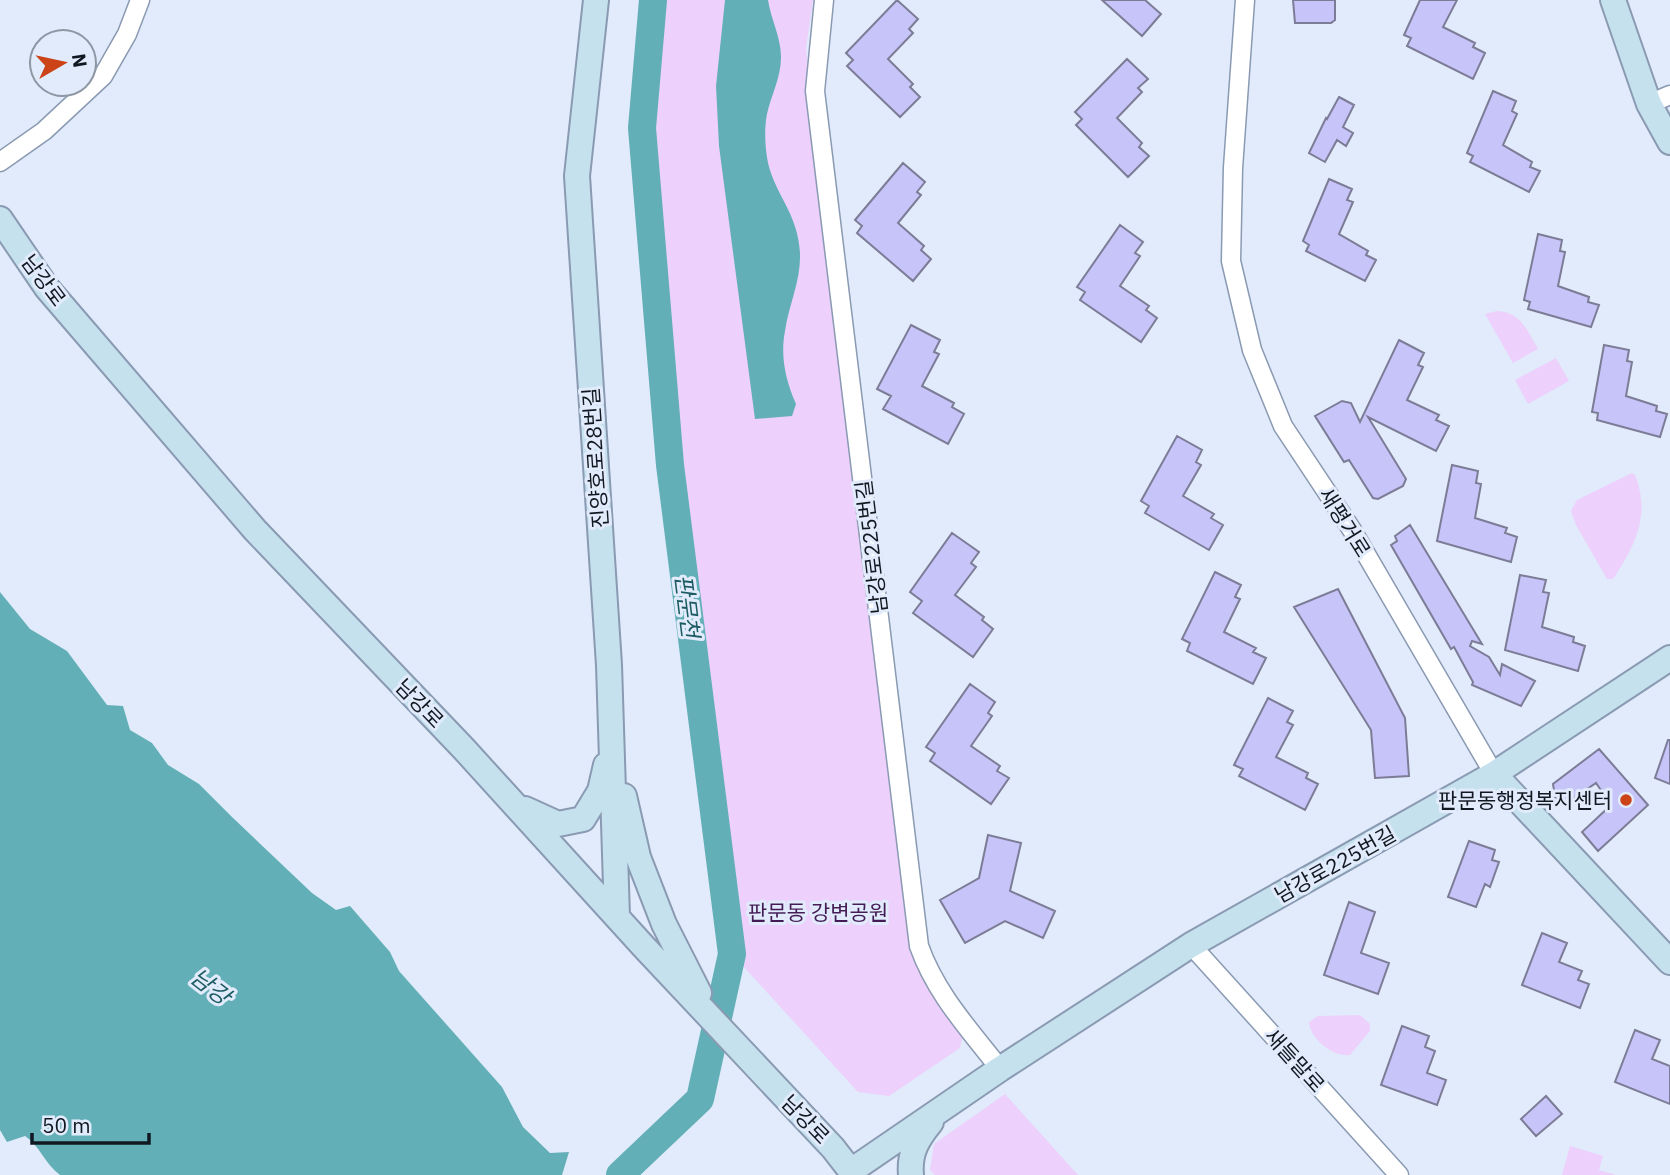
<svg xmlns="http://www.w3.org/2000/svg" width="1670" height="1175" font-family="'IBM Plex Sans','Noto Sans KR',sans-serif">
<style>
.green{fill:#edd0fb}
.water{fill:#63afb7}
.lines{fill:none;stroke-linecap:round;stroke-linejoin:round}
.river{stroke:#63afb7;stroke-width:28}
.building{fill:#c7c4fa;stroke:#7d7c96;stroke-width:2}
.street-casing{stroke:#8a9ab2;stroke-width:21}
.secondary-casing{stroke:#8a9ab2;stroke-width:28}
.street{stroke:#fff;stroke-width:18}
.secondary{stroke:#c6e1ee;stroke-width:24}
.poi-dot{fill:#cb4316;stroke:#e1ebfb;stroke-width:2.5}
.labels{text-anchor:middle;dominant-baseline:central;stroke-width:6;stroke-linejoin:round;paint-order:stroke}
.street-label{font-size:21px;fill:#121821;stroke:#e1ebfb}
.poi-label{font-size:21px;fill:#121821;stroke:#e1ebfb;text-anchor:end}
.park-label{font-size:21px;fill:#441b55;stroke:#e1ebfb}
.water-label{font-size:23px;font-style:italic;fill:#1d5c63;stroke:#e1ebfb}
</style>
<rect width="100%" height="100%" fill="#e1ebfb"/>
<path class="green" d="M667,0H813L806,48L815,149L915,953L922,976L963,1035L960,1048L889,1096L858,1092L732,954L647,184Z
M1497,311C1521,312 1527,330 1538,349L1513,363L1485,314Z
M1556,358L1569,381L1528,404L1515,380Z
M1632,473L1635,475C1651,515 1635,546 1613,579H1607L1576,525L1571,511L1577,500Z
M1360,1015L1370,1024V1031L1350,1055C1333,1057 1310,1039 1309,1022L1318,1016Z
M1005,1094L1078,1175H935L930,1170L934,1144Z
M1570,1146L1603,1156L1599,1170L1616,1175H1562Z"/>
<path class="water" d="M725,0H768C771,20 781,37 781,57C781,78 771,95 767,114C764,129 765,148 768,163C776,196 798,214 800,253C801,281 789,304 785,331C780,357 786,381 796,404L792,416L755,419L719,146L716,86Z
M0,592L30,629L67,651L107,705L123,706L130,730L152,743L168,765L199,784L232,817L312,893L336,910L350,906L390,952L399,971L502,1087L523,1127L550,1153L569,1152L562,1175H60C45,1164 40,1146 25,1136L7,1142L0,1130Z"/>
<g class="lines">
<path class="river" d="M620,1175L700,1099L732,954L670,465L642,128L653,0"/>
</g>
<path class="building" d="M897,0L918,19L909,29L913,33L888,59L913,84L910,87L920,97L900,117L847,66L853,60L846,53Z
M1102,0H1145L1161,14L1142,36Z
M1293,0H1335V20L1331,23H1295Z
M1420,0H1457L1443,27L1475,43L1473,47L1485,53L1473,79L1407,46L1411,38L1404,35Z
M1127,59L1148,79L1138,88L1142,92L1117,118L1142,143L1139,147L1149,156L1128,177L1076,125L1082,119L1075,112Z
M1493,91L1516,101L1512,111L1517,114L1503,145L1532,162L1530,167L1540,171L1529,192L1470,162L1473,156L1467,153Z
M1339,97L1354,105L1343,127L1353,133L1346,146L1337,140L1325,162L1309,153L1326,118L1327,119Z
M903,163L925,182L917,192L921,195L898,223L924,246L921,250L931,259L913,281L857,233L862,226L855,220Z
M1329,179L1352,189L1347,200L1353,202L1339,234L1368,251L1366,255L1376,260L1365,281L1306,251L1309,245L1303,241Z
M1120,225L1143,242L1135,253L1140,256L1120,286L1149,306L1146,310L1157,318L1141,342L1080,300L1085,292L1077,287Z
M1538,234L1562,240L1560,251L1565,252L1558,286L1589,297L1588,302L1599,305L1591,327L1528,309L1530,302L1524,300Z
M911,325L940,340L934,352L939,354L922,386L954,403L952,407L964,414L948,444L883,409L891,396L877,389Z
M1399,340L1424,353L1418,365L1423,367L1407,400L1439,415L1436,420L1449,426L1436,451L1368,417L1406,479L1403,486L1378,499L1373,498L1349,460L1344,462L1315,416L1342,401L1351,403L1360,422Z
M1604,345L1629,350L1627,361L1632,362L1626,396L1657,406L1656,411L1667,414L1660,437L1597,420L1598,413L1592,412Z
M1177,436L1202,450L1196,462L1201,465L1183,496L1214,514L1211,518L1223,525L1209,550L1145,513L1149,506L1141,501Z
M1452,465L1478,471L1476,483L1481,484L1475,518L1507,528L1505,533L1517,537L1511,562L1437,541Z
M1410,525L1482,644L1472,641L1470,646L1489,657L1500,675L1502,664L1535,681L1521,706L1472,685L1473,682L1454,647L1451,649L1391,545L1397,541L1395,536Z
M952,533L979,552L971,563L976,567L955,595L984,617L982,620L993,629L973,657L913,613L922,601L910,592Z
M1215,572L1241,585L1235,597L1240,599L1224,632L1256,648L1253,652L1266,658L1253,684L1187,651L1190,643L1182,639Z
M1520,575L1546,580L1543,592L1549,593L1542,627L1574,637L1573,642L1585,646L1578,671L1505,650Z
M1338,589L1405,718L1409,776L1375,778L1371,730L1294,607Z
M970,684L995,702L988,713L992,716L971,746L1000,766L997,771L1009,778L991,804L930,761L935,753L926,747Z
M1268,698L1293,711L1287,722L1293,725L1276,757L1308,773L1306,778L1318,784L1305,810L1239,776L1243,769L1234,765Z
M1668,740H1670V784L1655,778Z
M1599,749L1648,805L1598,851L1582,832L1611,805L1596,783L1567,803L1555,798L1553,784Z
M988,835L1021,843L1010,891L1055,911L1043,938L1005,921L965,943L940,900L979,878Z
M1469,841L1495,850L1492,860L1499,862L1490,887L1485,884L1476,907L1448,897Z
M1349,902L1375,912L1361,953L1389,963L1378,994L1324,975Z
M1542,933L1567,943L1559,962L1582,971L1578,980L1589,984L1580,1008L1522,985Z
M1402,1026L1429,1036L1425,1047L1435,1051L1427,1073L1446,1080L1437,1105L1381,1085Z
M1635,1030L1660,1040L1652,1059L1670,1066V1104L1615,1082Z
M1546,1096L1562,1114L1536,1136L1521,1119Z"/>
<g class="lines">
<g class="street-casing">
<path id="street" d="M824,0L815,91L919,946C936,994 969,1029 1000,1069
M1245,0L1233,168L1231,261L1252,350L1283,426L1352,530L1494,774
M1649,104L1670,95
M0,162L44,131L103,76L127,34L140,0
M1191,945L1399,1175"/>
</g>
<g class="secondary-casing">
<path id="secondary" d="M596,0L577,176L609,665L617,917
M1613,0L1649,104L1670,142
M0,219L47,288L255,530L464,749L644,947L833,1148L854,1175
M1494,774L1670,962
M624,796L638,857L664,924L699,993
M525,809L558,824L583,819L600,791L606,765
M851,1171L1000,1069L1191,945L1494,774L1670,658
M911,1175C909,1153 917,1139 931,1122"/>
</g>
<use href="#street" class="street"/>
<use href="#secondary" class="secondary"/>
</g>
<circle class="poi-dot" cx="1626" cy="800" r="7"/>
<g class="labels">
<g class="street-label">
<text transform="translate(44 280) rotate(53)">남강로</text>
<text transform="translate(595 458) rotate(-94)">진양호로28번길</text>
<text transform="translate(1345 522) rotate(58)">새평거로</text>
<text transform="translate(871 547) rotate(-97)">남강로225번길</text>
<text transform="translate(420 703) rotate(46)">남강로</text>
<text transform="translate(1335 864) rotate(-29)">남강로225번길</text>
<text transform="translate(1295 1060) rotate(48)">새들말로</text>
<text transform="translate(806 1119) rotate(46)">남강로</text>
</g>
<g class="poi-label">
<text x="1612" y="800">판문동행정복지센터</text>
</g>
<g class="park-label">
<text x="818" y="912">판문동 강변공원</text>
</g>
<g class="water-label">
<text transform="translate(688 606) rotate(83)">판문천</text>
<text transform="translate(211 986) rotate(38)">남강</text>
</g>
</g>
<g transform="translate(63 63) rotate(81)"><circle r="33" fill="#e1ebfb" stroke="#8e97a4" stroke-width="2"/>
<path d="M0-5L12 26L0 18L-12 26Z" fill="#cb4316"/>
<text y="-10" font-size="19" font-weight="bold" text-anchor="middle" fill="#121821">N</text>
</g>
<path d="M32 1133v10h117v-10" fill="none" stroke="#121821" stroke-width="3.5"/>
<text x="42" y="1133" font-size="21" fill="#121821" stroke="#e1ebfb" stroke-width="5" paint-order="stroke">50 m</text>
</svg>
